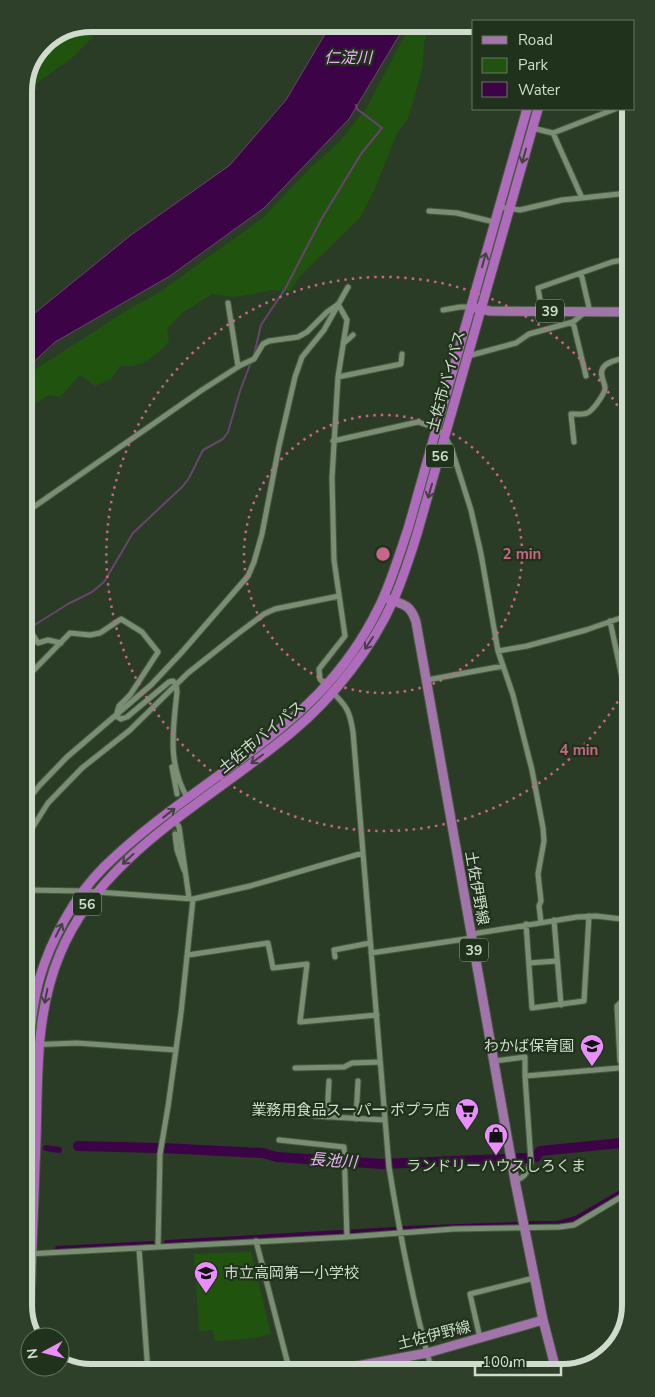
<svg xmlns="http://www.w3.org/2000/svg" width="655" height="1397" font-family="'Nunito Sans','Noto Sans JP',sans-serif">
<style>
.green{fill:#20540e}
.water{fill:#3d0347;stroke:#69446f}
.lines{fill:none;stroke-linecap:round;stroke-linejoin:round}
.stream{stroke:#69446f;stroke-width:2}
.canal{stroke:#3d0347;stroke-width:6}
.river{stroke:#3d0347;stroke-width:10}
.minor-tunnel{stroke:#43543e;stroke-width:5;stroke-dasharray:5 2.5;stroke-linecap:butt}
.minor-casing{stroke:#475742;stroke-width:7}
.primary-casing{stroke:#475742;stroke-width:11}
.trunk-casing{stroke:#475742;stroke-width:11}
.minor{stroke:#798e73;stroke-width:5}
.primary{stroke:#a275aa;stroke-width:9}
.trunk{stroke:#b06cbc;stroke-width:9}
.oneway{stroke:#444043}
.ring{fill:none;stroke:#c76688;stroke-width:2.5;stroke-dasharray:2.5 5}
.labels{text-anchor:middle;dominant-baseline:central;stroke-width:4.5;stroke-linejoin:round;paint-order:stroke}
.shield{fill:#20321b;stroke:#9aa897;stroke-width:1}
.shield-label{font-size:14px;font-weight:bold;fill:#cfdbcc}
.street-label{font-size:15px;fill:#cfdbcc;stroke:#20321b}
.poi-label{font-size:15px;fill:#cfdbcc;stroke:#20321b;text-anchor:end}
.water-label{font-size:16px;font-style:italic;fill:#edaff9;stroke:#20321b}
.rim{fill:none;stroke:#cfdbcc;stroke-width:6}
.centre{fill:#c76688;stroke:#20321b;stroke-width:2.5}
.ring-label{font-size:15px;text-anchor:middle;font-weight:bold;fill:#c76688;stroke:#20321b;stroke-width:4.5;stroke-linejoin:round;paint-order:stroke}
</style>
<rect width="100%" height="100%" fill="#2a3c25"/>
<path class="green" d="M92,24H106L72,58L24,92V87L44,43Z
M411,24H430L424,43L423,66L413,103L407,120L397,134L372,195L360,218L300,276L290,291L271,290L254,294L233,297L212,294L182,313L167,329L169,341C161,351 148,362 136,365C131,367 125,366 120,366L111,379L95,386L80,375L60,397L49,395L25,409V376L129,309L160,292L263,218L312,166L338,144L367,107Z
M251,1252L271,1334L253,1338L215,1341L213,1330L199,1331L194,1254Z"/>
<path class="water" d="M331,24H406L349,119L264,208L170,276L55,342L25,370V321L131,235L230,165L286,100Z"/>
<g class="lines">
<path class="stream" d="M254,355L261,325L285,289L322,218L361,154L382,128L357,109L356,105
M25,631L68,604L92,592L104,582L133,533L183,486L189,478L203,450L223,439L228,432L240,391L251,362"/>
<path class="canal" d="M46,1148L59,1150
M530,1224H558L576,1219L631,1187
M404,1229L516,1225
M167,1243L394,1230
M58,1249L152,1244"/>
<path class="river" d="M78,1146L157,1148
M163,1148L263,1153L277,1157L382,1164L504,1159
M536,1157L540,1151L631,1142
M519,1158H526"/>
<path class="minor-tunnel" d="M175,834L176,819"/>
<g class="minor-casing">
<path id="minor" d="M532,128L553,133L615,109
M582,198L628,193
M499,207L520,210L562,200L582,198L553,133
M429,211L457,213L494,222
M581,273L590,312
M228,303L238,366
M443,310L460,307H471
M542,311L538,288L612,262L628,259
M573,322L586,376
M344,343L353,335
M468,356L516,343L529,334L573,322L585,312
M338,377L401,364L402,354
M333,441L418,422L436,428L445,436L452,450L471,510L481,554L498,651L513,695L532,770L543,828L544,841L538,874L541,901L539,906L541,922
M574,442L571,414C576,414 583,415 587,413C593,411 606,392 605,387C604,381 599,374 603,368C607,361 621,359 628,357
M25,513L202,390L241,365L254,359L263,344L269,341L298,337L307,332L327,312L337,305
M610,621L626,696L629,702
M25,622L38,643L48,640L61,643
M498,651L527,646L586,630L629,615
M26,678L70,633L90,635L100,633L121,619L142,632L158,652L130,695L119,706L116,716L121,719L127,717L169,682L173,681L176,684L177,692C173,730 167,764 188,799
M427,680L503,666
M326,686L320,679L319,669L345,636L334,560L332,478L338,377L347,320L338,304
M332,692C347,706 350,712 353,732L389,1167C400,1235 413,1304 432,1371
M172,767L177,794
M26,802L40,785L67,757L151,685L182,652L248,576L254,562L262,534L279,446L295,377L302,357L324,330L348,287
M175,821L179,827L189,898
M175,834L177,850L184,870
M26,838L48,803L82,768L130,730L188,673L236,635L264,614L275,609L339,596
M26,890L84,891L193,899L250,886L363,853
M554,920L561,1005
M526,924L532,1008L584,1001L589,916
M472,934L577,917L596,916L630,920
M371,953L472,938
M188,955L268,943L273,968L307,964L300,1022L377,1015
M335,957L334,950L370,943
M529,963L557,961
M630,1002L620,1003L617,1006L620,1061L625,1069L629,1128H631
M27,1045L77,1043L176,1050
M494,1061L525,1057V1076
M295,1068L344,1067L352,1063L380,1062
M314,1116L385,1120
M327,1117L329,1081
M356,1119L358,1081
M279,1140L344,1147L347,1237
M515,1181C526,1177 527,1172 531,1162L525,1076L619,1068L622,1065
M256,1241L290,1372
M158,1247L160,1154L168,1107L181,1013L193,899
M139,1248L148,1373
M27,1254L347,1237L454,1229L560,1227L574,1225L631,1191
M480,1338L470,1294L534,1278"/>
</g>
<g class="primary-casing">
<path id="primary" d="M471,307L490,311L628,312
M384,597C401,605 410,602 416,622L515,1181L543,1320L556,1370
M330,1371L427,1353L543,1320"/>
</g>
<g class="trunk-casing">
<path id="trunk" d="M27,1096C28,1058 29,1018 39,980C51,939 74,897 104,867C170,802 254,759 318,694C342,669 364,638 379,607C391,583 399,555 408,529L527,109
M29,1330C31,1267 34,1203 36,1140C38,1077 35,1013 60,954C101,853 213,799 293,731C333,698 372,648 393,601C403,579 410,556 417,534L538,109"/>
</g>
<use href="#minor" class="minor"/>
<use href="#primary" class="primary"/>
<use href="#trunk" class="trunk"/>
</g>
<defs><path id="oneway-shaft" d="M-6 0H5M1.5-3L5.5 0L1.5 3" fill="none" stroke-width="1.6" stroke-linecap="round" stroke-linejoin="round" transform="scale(1.25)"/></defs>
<g class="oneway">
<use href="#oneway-shaft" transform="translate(524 156) rotate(106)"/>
<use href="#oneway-shaft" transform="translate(484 260) rotate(-74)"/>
<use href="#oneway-shaft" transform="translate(430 491) rotate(106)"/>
<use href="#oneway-shaft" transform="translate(369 643) rotate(124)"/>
<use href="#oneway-shaft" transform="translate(257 759) rotate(143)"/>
<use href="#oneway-shaft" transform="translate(169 813) rotate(-38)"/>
<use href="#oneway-shaft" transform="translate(128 859) rotate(137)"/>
<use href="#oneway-shaft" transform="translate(59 930) rotate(-63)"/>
<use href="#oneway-shaft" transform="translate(46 996) rotate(101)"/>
</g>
<g class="ring">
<circle cx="383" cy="554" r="139"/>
<path d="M629 682A277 277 0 1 1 628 424"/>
</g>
<defs>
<g id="school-pin" transform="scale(1.25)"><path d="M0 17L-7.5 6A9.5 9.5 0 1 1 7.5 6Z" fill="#ea8dfd" stroke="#20321b"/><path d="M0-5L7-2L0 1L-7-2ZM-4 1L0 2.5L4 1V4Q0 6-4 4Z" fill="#111"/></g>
<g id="supermarket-pin" transform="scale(1.25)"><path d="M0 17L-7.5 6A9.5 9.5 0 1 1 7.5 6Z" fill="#ea8dfd" stroke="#20321b"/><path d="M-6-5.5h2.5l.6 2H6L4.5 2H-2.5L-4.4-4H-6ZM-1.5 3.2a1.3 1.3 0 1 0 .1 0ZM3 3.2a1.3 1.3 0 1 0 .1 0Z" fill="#111"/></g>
<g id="shop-pin" transform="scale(1.25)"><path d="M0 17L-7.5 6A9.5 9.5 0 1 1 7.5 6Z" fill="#ea8dfd" stroke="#20321b"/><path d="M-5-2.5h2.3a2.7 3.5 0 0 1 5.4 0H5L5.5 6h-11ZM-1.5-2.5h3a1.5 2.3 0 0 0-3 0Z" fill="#111"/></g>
</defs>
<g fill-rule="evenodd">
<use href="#school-pin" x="592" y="1046"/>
<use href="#supermarket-pin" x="467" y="1110"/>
<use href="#shop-pin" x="496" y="1135"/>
<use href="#school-pin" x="206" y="1273"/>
</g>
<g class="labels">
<g class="shield">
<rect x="536" y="299.5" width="28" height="23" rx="4"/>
<rect x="426" y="444.5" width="28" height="23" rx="4"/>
<rect x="73" y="892.5" width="28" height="23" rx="4"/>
<rect x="460" y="938.5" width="28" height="23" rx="4"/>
</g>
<g class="shield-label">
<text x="550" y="311">39</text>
<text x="440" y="456">56</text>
<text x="87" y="904">56</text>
<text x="474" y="950">39</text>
</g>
<g class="street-label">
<text transform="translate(446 381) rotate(-74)">土佐市バイパス</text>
<text transform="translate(261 737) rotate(-39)">土佐市バイパス</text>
<text transform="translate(477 888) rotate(80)">土佐伊野線</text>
<text transform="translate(434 1335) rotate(-14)">土佐伊野線</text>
</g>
<g class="poi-label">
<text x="574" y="1046">わかば保育園</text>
<text x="450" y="1110">業務用食品スーパー ポプラ店</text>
<text x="496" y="1166" text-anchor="middle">ランドリーハウスしろくま</text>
<text x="224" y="1273" text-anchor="start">市立高岡第一小学校</text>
</g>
<g class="water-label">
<text x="348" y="58">仁淀川</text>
<text transform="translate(333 1161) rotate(4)">長池川</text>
</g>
</g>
<path d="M0 0H655V1397H0ZM91 32H563A59 59 0 0 1 622 91V1305A59 59 0 0 1 563 1364H91A59 59 0 0 1 32 1305V91A59 59 0 0 1 91 32Z" fill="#2e4029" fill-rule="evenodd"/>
<path class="rim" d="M91 32H563A59 59 0 0 1 622 91V1305A59 59 0 0 1 563 1364H91A59 59 0 0 1 32 1305V91A59 59 0 0 1 91 32Z"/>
<circle cx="383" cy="554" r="8" class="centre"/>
<g class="ring-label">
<text x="522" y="559">2 min</text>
<text x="579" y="755">4 min</text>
</g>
<rect x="472" y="20" width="162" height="90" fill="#20321b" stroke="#667662"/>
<rect x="482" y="36" width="25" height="8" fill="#a275aa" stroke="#667662"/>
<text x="518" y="45" font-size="15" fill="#cfdbcc">Road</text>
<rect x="482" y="58" width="25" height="15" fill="#20540e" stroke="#667662"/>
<text x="518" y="70" font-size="15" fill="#cfdbcc">Park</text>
<rect x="482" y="82" width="25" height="15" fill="#3d0347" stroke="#667662"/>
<text x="518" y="95" font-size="15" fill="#cfdbcc">Water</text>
<g transform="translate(45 1352) rotate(263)"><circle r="24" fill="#20321b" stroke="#667662"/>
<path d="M0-4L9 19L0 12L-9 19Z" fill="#ea8dfd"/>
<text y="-8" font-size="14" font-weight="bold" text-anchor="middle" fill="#cfdbcc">N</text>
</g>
<path d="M475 1367v8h86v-8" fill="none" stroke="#cfdbcc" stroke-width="2.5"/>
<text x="482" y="1367" font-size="15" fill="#cfdbcc" stroke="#20321b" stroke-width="4" paint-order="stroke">100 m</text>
</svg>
